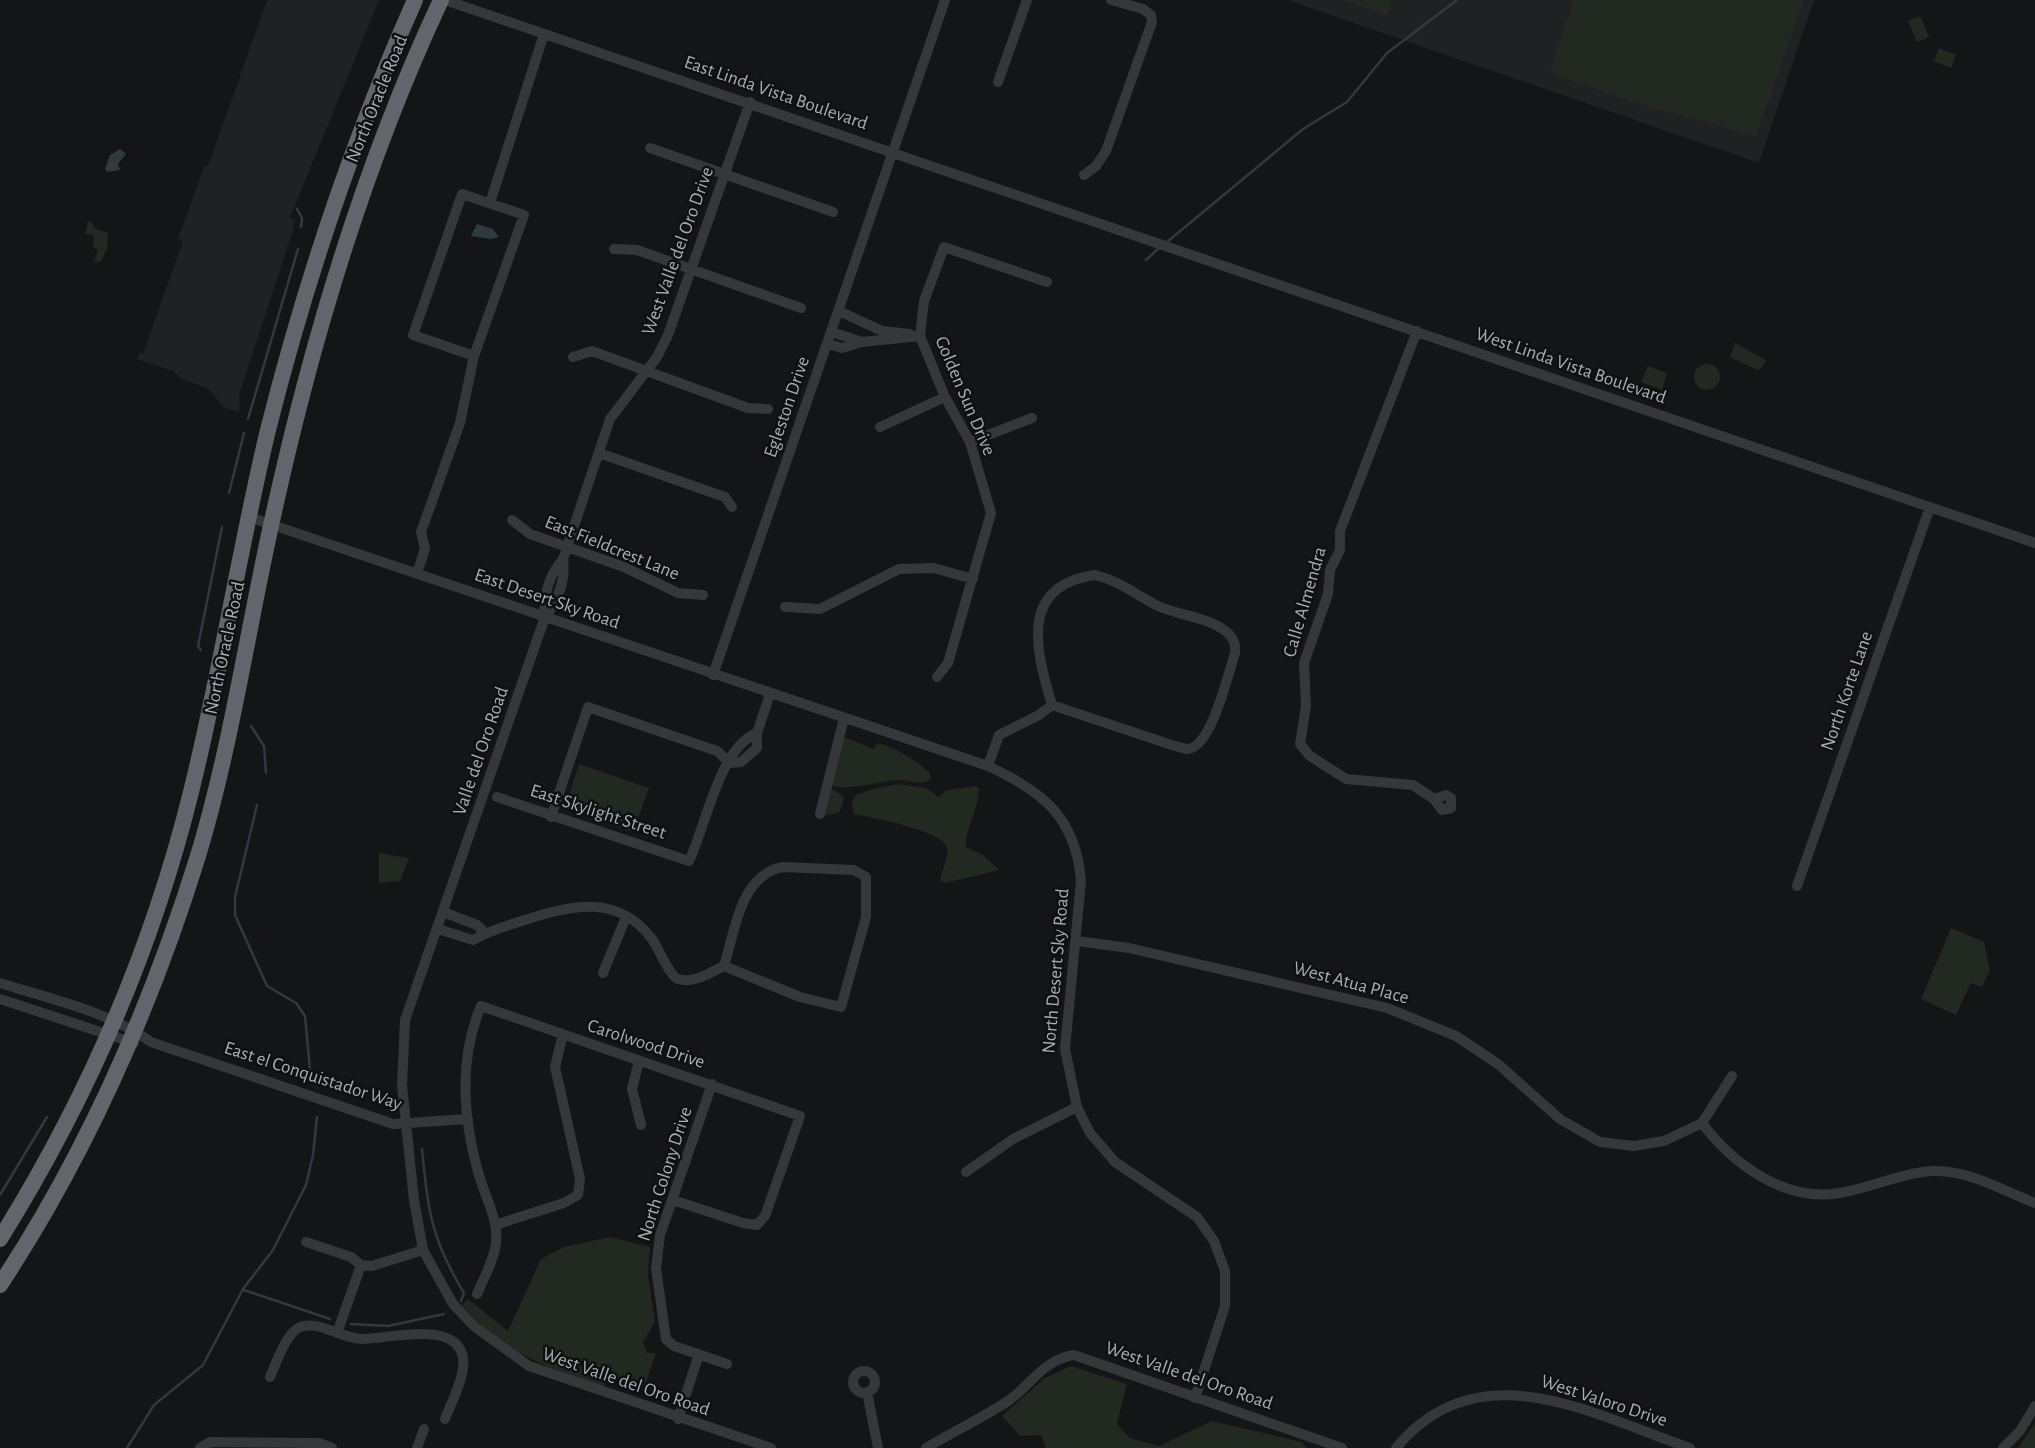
<svg xmlns="http://www.w3.org/2000/svg" width="2035" height="1448" font-family="'Alegreya Sans',sans-serif">
<style>
.built{fill:#202123}
.green{fill:#212921}
.water{fill:#2e3a3f}
.lines{fill:none;stroke-linecap:round;stroke-linejoin:round}
.stream{stroke:#2e3a3f;stroke-width:2.5}
.minor{stroke:#36373b;stroke-width:10}
.highway{stroke:#62666c;stroke-width:16}
.labels{text-anchor:middle;dominant-baseline:central;stroke-width:5;stroke-linejoin:round;paint-order:stroke}
.street-label{font-size:19px;fill:#a6aeb6;stroke:#0f1011}
</style>
<rect width="100%" height="100%" fill="#141516"/>
<path class="built" d="M267,0H379L290,218L295,220L294,227L240,392L239,412L223,407L209,389L182,379L173,371L137,359L139,353L143,354L183,241L178,239L204,167L208,166Z
M1287,0H1814L1759,163Z"/>
<path class="green" d="M1343,0H1392L1387,15Z
M1574,0H1804L1756,136L1636,103L1555,75L1551,67Z
M1920,16L1929,37L1917,42L1908,21Z
M1939,48L1956,55L1951,68L1934,61Z
M88,221L92,222L94,228L108,233L107,249L101,262L94,261L98,250L93,248L94,235L85,234Z
M1735,343L1766,360L1762,368L1757,370L1730,357Z
M1694 377a13 13 0 1 1 26 0a13 13 0 1 1-26 0Z
M1648,366L1667,373L1662,390L1641,382Z
M844,737L874,749L877,743C895,746 916,761 930,773L931,778C922,788 911,779 899,780C877,781 854,791 832,786Z
M579,764L649,788L633,832L570,810L566,805Z
M898,784L926,788L939,797L947,790L976,786L979,789C979,808 964,832 966,847L983,855L999,870L945,883L940,880C942,872 949,855 947,847C942,831 871,817 854,814L852,801L856,795L869,790Z
M831,788L844,797L840,812L825,816Z
M379,853L409,858L400,881L379,883Z
M1951,928L1984,942L1990,970L1982,987L1971,983L1956,1015L1921,999Z
M610,1237L650,1247L648,1275L655,1322L643,1342L647,1353H656L645,1385L611,1380L608,1376L604,1387C546,1367 503,1353 462,1305L468,1299L508,1331L541,1259L564,1247Z
M1071,1366L1127,1384L1117,1424L1130,1438L1159,1446L1212,1421L1302,1442L1306,1448H1046L1041,1435L1020,1436L1002,1416L1045,1378Z
M2035,1422V1448H2018Z"/>
<path class="water" d="M120,149L126,154L118,164L120,170L107,172L105,169L110,155Z
M477,224L493,229L499,237L491,239L471,236Z"/>
<g class="lines">
<path class="stream" d="M297,209L302,218L301,227
M1167,242L1303,129L1347,102L1387,53L1457,0
M1146,260L1159,248
M248,419L298,249
M229,493L244,433
M201,650L198,646L222,527
M251,726L264,746L266,773
M257,805L235,897V915L267,986L296,1003L305,1016L311,1081
M422,1149C428,1210 431,1239 464,1293L461,1301
M0,1195L47,1117
M244,1290L330,1319
M351,1324L388,1326L444,1314
M127,1448L154,1405L203,1365L243,1289L273,1250L306,1185L313,1155L317,1117"/>
<path class="minor" d="M445,0L2035,543
M998,82L1027,0
M650,148L833,212
M1084,175L1096,166L1106,151L1152,22L1151,15L1143,9L1111,0
M490,203L544,34
M614,249L637,250L801,308
M839,311L882,331L910,334
M1417,331L1340,531V550L1330,570L1328,594L1304,663L1306,706L1300,744L1310,756L1346,779L1413,785L1434,799L1442,810L1451,808V798L1446,795L1434,799
M832,332L862,342L920,336
M828,344L842,348L862,342
M573,357L592,351L748,408L768,409
M880,427L945,397
M970,442L1032,418
M599,453L725,497L732,507
M249,517L988,766C1042,791 1076,817 1081,881L1065,1049L1077,1107L1090,1133L1115,1162L1197,1217L1214,1241L1225,1271V1306L1195,1398
M512,520L530,534L624,567L678,593L703,595
M563,559C566,580 558,601 545,617L405,1020L402,1085L414,1200L423,1250L453,1304L475,1327L529,1366L771,1448
M417,573L425,549L421,532L460,423L474,356L524,215L462,194L413,335L474,356
M1095,575C1120,581 1136,595 1158,606C1178,615 1206,617 1224,630C1233,637 1236,642 1235,653C1228,674 1212,746 1188,749C1184,749 1176,746 1172,745L1052,705C1036,651 1018,586 1095,575Z
M785,607L820,609L899,569L934,568L973,579
M545,617C543,596 549,575 563,559L610,419L657,357L668,335L750,102
M713,675L945,0
M937,677L948,663L991,513L970,442L945,397L920,336L924,301L944,247L1047,282
M730,763L741,762L757,748V733L770,694
M988,766L999,735L1039,715L1052,705
M497,797L689,861C706,826 719,748 757,733
M820,814L844,718
M551,817L588,707L717,751L730,763
M783,867L854,870L866,877V917L841,1007L800,997L724,966C735,931 740,875 783,867Z
M1797,886L1930,507
M443,912L477,925L485,933
M438,929L473,940C490,930 509,925 528,919C573,904 619,895 652,939C658,947 670,977 678,979C693,984 711,972 724,966
M1077,941L1129,948L1387,1008L1456,1036L1498,1064L1560,1119L1600,1142L1634,1146L1664,1141L1702,1123L1732,1076
M603,973L626,917
M0,983C50,999 108,1011 151,1042L393,1124L468,1119
M0,999L134,1043
M563,1034L555,1067L580,1179L578,1195
M639,1061L632,1089L641,1125
M712,1084L660,1235L656,1268L666,1339L674,1346L727,1364
M1702,1123C1732,1163 1785,1203 1839,1193C1871,1188 1900,1173 1933,1171C1967,1169 2004,1191 2035,1203
M966,1172L1013,1139L1077,1107
M673,1200L743,1223L757,1225
M495,1225L564,1203L578,1195
M306,1242L351,1257L361,1265L372,1266L423,1250
M477,1294C484,1278 494,1260 496,1243C499,1221 485,1197 479,1175C463,1119 458,1060 481,1006L800,1116L765,1216L757,1225
M337,1333L361,1265
M853 1382a11 11 0 1 1 22 0a11 11 0 1 1-22 0Z
M270,1377C276,1364 286,1333 300,1327C320,1320 342,1339 362,1339C388,1339 457,1319 463,1358C466,1375 451,1403 445,1419
M867,1392L878,1448
M678,1419L699,1354
M200,1448L210,1442L319,1443L332,1448
M417,1448L424,1429
M926,1448C953,1432 982,1418 1008,1401C1032,1384 1043,1360 1074,1355L1342,1448
M1396,1448C1479,1348 1593,1415 1690,1448
M2003,1448L2020,1431L2035,1406"/>
<path class="highway" d="M0,1239C86,1101 152,950 191,792C221,672 239,550 268,430C305,283 353,139 415,0
M0,1285C87,1153 151,1007 198,856C231,747 247,633 272,521C311,342 363,166 441,0"/>
</g>
<g class="labels">
<g class="street-label">
<text transform="translate(776 93) rotate(19)">East Linda Vista Boulevard</text>
<text transform="translate(377 99) rotate(-68)">North Oracle Road</text>
<text transform="translate(678 251) rotate(-70)">West Valle del Oro Drive</text>
<text transform="translate(1571 366) rotate(19)">West Linda Vista Boulevard</text>
<text transform="translate(965 396) rotate(67)">Golden Sun Drive</text>
<text transform="translate(787 407) rotate(-71)">Egleston Drive</text>
<text transform="translate(612 548) rotate(22)">East Fieldcrest Lane</text>
<text transform="translate(547 599) rotate(19)">East Desert Sky Road</text>
<text transform="translate(1305 602) rotate(-74)">Calle Almendra</text>
<text transform="translate(225 648) rotate(-78)">North Oracle Road</text>
<text transform="translate(1847 691) rotate(-71)">North Korte Lane</text>
<text transform="translate(481 751) rotate(-71)">Valle del Oro Road</text>
<text transform="translate(598 812) rotate(18)">East Skylight Street</text>
<text transform="translate(1056 971) rotate(-85)">North Desert Sky Road</text>
<text transform="translate(1351 983) rotate(15)">West Atua Place</text>
<text transform="translate(646 1044) rotate(18)">Carolwood Drive</text>
<text transform="translate(313 1076) rotate(18)">East el Conquistador Way</text>
<text transform="translate(665 1174) rotate(-72)">North Colony Drive</text>
<text transform="translate(1189 1376) rotate(19)">West Valle del Oro Road</text>
<text transform="translate(626 1382) rotate(19)">West Valle del Oro Road</text>
<text transform="translate(1604 1401) rotate(18)">West Valoro Drive</text>
</g>
</g>
</svg>
